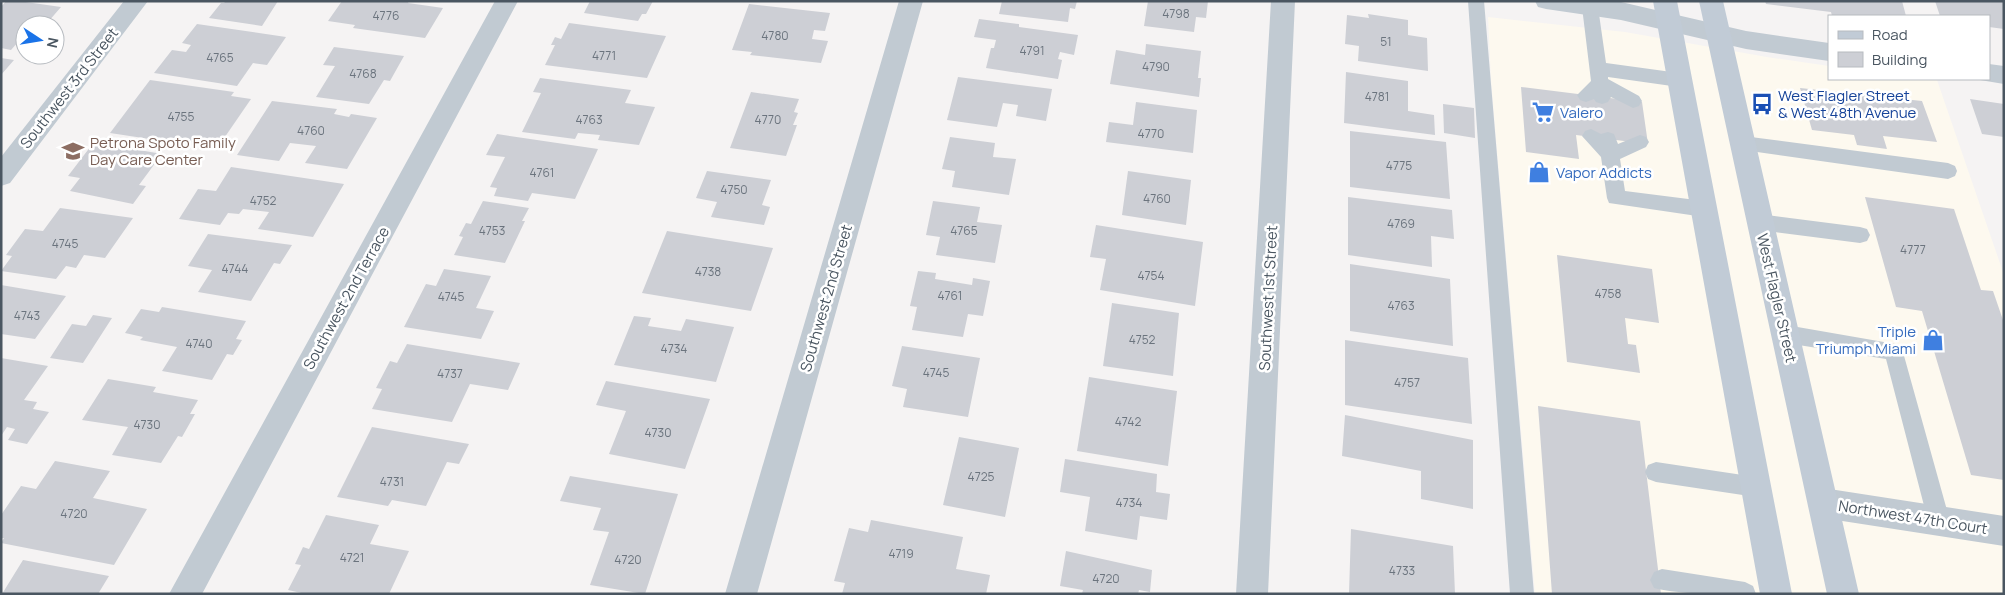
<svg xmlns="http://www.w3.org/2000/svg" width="2005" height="595" font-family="Manrope,sans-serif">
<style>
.commercial{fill:#fdf9ef}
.building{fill:#cdcfd5}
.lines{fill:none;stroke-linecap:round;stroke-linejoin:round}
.service{fill:#c1cad2;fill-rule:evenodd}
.minor{fill:#c1cad2;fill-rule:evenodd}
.secondary{fill:#c1cbd6;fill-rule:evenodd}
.labels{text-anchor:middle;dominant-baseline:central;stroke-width:5;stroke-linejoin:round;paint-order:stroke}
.number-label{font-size:12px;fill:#6b747e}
.street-label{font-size:15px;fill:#4a5661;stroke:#fff}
.transit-label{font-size:15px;fill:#164399;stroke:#fff;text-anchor:start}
.shop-label{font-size:15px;fill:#366cbe;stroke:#fff;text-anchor:start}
.education-label{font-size:15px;fill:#785e54;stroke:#fff;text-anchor:start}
</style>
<rect width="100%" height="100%" fill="#f5f3f3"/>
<path class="commercial" d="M1488,17L1625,32L1767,57L1829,66V79L1937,80L2004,275V594H1535L1491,80Z"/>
<path class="building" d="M6,1H19L61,7L48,22L51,23L49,25H25V34L11,50L1,48V7Z
M226,1H278L262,26L209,18L221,3H224Z
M342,1H409L408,3L443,8L425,38L353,28L355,25L328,21Z
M590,1H653L646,14H642L638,21L584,13Z
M1002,1H1077L1075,9L1070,8L1068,22L999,14Z
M1148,1H1208L1206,18L1196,17L1194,32L1144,26Z
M1765,1H1902L1906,16H1832L1831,12L1766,4Z
M1935,1H2004V29L1989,27V16H1940Z
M749,4L830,13L825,31L814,30L812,39L828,41L821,63L750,55L752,52L732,50Z
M1368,14L1408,20V35L1427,38L1428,71L1358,61L1359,46L1345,44L1347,15L1369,18Z
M979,19L1019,24V27L1078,35L1074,55L1060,52L1058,59L1062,60L1058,79L986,68L991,48H994L996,40L974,37Z
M569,23L666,36L647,78L545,65L555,45H551L555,37L561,39Z
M197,24L286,37L267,65L253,63L237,86L154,73L172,50L186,52L191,45L182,43Z
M1146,44L1201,51L1198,78H1201L1199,97L1110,84L1116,50L1145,55Z
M334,47L404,56L390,81L384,80L369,104L316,97L335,66L323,65Z
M1,58L14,60L1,75Z
M1346,72L1408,81V111L1434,115L1435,135L1344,123Z
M958,77L1052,89L1046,121L1016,116L1018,105L1003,103L997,127L947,120Z
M540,78L631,90L625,103L655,107L639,145L598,140L600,135L578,133L575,139L522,132L541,93L533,92Z
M150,80L234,92L231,96L251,99L218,147L198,144L196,146L110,133Z
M1521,87L1642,102L1648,144L1576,135L1579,159L1526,152Z
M1800,88L1922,101L1937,142L1883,136L1887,149L1857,145L1854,135L1812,130Z
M751,92L799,99L794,112L798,113L793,125H797L786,156L730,148Z
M1970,99L2004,104V137L1982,134Z
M272,101L337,109L334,114L349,117L351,114L377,118L347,169L305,163L316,146L290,143L279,161L237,155Z
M1136,102L1197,110L1193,153L1106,142L1109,122L1133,125Z
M1443,104L1474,108L1475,138L1444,133Z
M1350,131L1446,142L1450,199L1350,187Z
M497,134L598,149L575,199L532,193L528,201L494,196L497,188L490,187L505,157L486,155Z
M950,137L995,143L993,157L1016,159L1009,195L952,187L955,171L942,169Z
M94,142L162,154L139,185L146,186L133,204L70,191L80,178L68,176Z
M231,167L344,184L313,237L258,229L269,212L243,209L239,214L228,213L220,225L179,219L198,189L216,191Z
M707,171L771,180L762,205L770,207L764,225L711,217L717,202L696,198Z
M1128,171L1191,180L1186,225L1122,215Z
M1348,197L1452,210L1454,239L1431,236L1432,267L1348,255Z
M1865,197L1954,209L1981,290L1993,291L2004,323V480L1971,475L1922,311L1896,307Z
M483,201L529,208L522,221H525L505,263L454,255L463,237L459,236L466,223L471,224Z
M933,201L980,207L977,222L1002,225L995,263L936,255L940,237L926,235Z
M60,208L133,218L105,258L84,255L76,268L66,266L56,279L1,271L12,256L6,255L25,229L43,231Z
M1096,225L1203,242L1195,306L1100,290L1106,259L1090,257Z
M667,231L773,248L751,311L642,293Z
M208,234L292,245L280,264L274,263L251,301L198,292L212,270L188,266Z
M1557,255L1652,269L1659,323L1625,318L1628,344L1636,345L1640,373L1567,362Z
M1350,264L1450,279L1453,346L1350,331Z
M444,269L491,276L476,308L494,311L481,339L404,327L426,284L436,286Z
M918,271L936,273L935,279L972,285L973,278L990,281L983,316L968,314L963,337L912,330L917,307L910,306Z
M1,285L66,296L35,339L1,334Z
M1112,303L1179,313L1173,376L1103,366Z
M162,307L246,321L236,339L242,340L233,355L227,354L212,380L162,371L177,347L140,340L143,337L125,333L141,309L159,312Z
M93,315L112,318L83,363L50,358L72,324L86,326Z
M634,316L651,318L648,326L681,331L686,319L734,327L716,382L614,365Z
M1345,340L1468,358L1472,424L1345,405Z
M407,344L520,363L508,390L470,384L452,422L372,409L382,389L376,388L390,361L397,363Z
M902,346L980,358L968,417L903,407L907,389L892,386Z
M1,358L48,366L24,400L37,402L33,409L49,412L27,444L8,440L15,429L7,427L1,436Z
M1089,377L1177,391L1168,466L1077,451Z
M108,379L156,387L153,392L198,400L190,414H195L182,437L178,436L161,463L112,455L128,427L82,420Z
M606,381L710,399L685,469L609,454L626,411L596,405Z
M1538,406L1640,421L1661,594H1552Z
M1345,415L1473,440V509L1421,499V471L1342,456Z
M372,427L469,444L459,464L447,462L426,506L392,500L388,506L337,497Z
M959,437L1019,448L1005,517L943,505Z
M1065,459L1157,474L1156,492L1170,494L1167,520L1140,516L1137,540L1085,531L1090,497L1060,492Z
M55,461L110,471L93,498L147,509L114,565L1,543L4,538H1V515L21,486L36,489Z
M570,476L678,494L645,594L590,585L609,532L593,530L601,508L560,501Z
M326,515L379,525L370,544L409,551L389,594H306L288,590L301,565L295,564L303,547L309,549Z
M871,520L963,537L956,569L990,575L986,594H842L845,583L834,581L849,528L868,532Z
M1351,529L1453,546L1455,594H1349Z
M1066,551L1152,570L1150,592L1139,590L1138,594H1082L1083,590L1060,586Z
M23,560L109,576L98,594H2Z"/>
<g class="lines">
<path class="service" d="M1468,1H1484L1534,594H1510Z
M1591,1L1596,3L1598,7L1606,63L1679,73L1685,75L1688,80L1685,85L1679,87L1608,77V79L1639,96L1642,101L1639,106L1633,108L1611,97L1608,102L1602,104L1596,102L1594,99L1586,102L1580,100L1577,95L1591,81L1582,7L1584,3Z
M1591,129L1601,134L1608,132L1614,134L1618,144L1640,135L1646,137L1649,142L1646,147L1620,159L1625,191L1704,201L1711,203L1714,209L1711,215L1704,217L1609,203L1607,198L1601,157L1582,136L1585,131Z
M1743,136L1948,163L1955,166L1957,171L1955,176L1948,179L1743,150L1737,148L1734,143L1737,138Z
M1759,214L1860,227L1867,229L1870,235L1867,241L1860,243L1759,230L1752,228L1749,222L1752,216Z
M1786,325L1901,345L1950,521L1947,529L1939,532L1931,529L1928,521L1886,359L1786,343L1779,340L1776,334L1779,328Z
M1656,462L1756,477L1764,480L1767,487L1764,494L1756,497L1656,482L1648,479L1645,472L1648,465Z
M1662,569L1745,582L1753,586L1756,594C1727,594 1680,595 1654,588L1650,580L1654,572Z"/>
<path class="minor" d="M124,1H148L10,183L1,186V157Z
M495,1H518L202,594H169Z
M899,1H923L757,594H725Z
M1271,1H1295L1268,594H1236Z
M1535,1L1621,2L1746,31L1829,43V61L1746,49L1621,20L1546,9L1538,7Z
M1989,64L2004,66V84L1980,80L1989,79Z
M1823,488L2004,516V546L1823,518L1812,513L1808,503L1812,493Z"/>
<path class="secondary" d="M1653,1H1677L1792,594H1760Z
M1699,1H1723L1859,594H1827Z"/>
</g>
<defs>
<g id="bus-bare" transform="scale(1.725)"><path d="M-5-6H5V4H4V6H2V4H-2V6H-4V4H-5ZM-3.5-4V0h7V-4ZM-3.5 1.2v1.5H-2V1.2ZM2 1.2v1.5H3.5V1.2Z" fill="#1a4fb4" stroke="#fff" stroke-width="2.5" paint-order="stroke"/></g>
<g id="supermarket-bare" transform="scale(1.725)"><path d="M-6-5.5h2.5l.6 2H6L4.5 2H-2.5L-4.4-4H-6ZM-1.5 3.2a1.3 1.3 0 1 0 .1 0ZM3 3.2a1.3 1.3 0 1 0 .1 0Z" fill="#3f7fe0" stroke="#fff" stroke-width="2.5" paint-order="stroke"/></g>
<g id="school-bare" transform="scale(1.725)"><path d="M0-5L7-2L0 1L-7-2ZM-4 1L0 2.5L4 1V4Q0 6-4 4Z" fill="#8d6e63" stroke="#fff" stroke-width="2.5" paint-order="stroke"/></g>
<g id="shop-bare" transform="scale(1.725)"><path d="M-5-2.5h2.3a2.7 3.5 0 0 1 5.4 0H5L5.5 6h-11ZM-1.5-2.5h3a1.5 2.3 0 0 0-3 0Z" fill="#3f7fe0" stroke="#fff" stroke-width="2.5" paint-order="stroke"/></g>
</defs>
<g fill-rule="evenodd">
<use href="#bus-bare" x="1762" y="104"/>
<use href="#supermarket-bare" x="1543" y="112"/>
<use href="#school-bare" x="73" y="151"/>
<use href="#shop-bare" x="1539" y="172"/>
<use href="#shop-bare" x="1933" y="340"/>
</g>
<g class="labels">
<g class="number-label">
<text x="1176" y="13">4798</text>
<text x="386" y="15">4776</text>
<text x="775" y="35">4780</text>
<text x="1386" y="41">51</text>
<text x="1032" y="50">4791</text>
<text x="604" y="55">4771</text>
<text x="220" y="57">4765</text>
<text x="1156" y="66">4790</text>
<text x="363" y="73">4768</text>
<text x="1377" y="96">4781</text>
<text x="181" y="116">4755</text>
<text x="589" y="119">4763</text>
<text x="768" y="119">4770</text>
<text x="311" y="130">4760</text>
<text x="1151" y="133">4770</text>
<text x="1399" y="165">4775</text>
<text x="542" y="172">4761</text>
<text x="734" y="189">4750</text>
<text x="1157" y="198">4760</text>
<text x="263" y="200">4752</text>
<text x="1401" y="223">4769</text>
<text x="492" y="230">4753</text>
<text x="964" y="230">4765</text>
<text x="65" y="243">4745</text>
<text x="1913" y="249">4777</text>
<text x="235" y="268">4744</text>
<text x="708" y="271">4738</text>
<text x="1151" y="275">4754</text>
<text x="1608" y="293">4758</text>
<text x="950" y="295">4761</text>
<text x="451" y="296">4745</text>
<text x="1401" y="305">4763</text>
<text x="27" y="315">4743</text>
<text x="1142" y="339">4752</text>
<text x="199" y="343">4740</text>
<text x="674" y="348">4734</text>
<text x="936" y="372">4745</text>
<text x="450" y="373">4737</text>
<text x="1407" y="382">4757</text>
<text x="1128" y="421">4742</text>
<text x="147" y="424">4730</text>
<text x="658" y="432">4730</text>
<text x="981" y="476">4725</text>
<text x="392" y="481">4731</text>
<text x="1129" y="502">4734</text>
<text x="74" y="513">4720</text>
<text x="901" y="553">4719</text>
<text x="352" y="557">4721</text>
<text x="628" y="559">4720</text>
<text x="1402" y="570">4733</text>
<text x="1106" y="578">4720</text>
</g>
<g class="street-label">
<text transform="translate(69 88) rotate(-52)">Southwest 3rd Street</text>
<text transform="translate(346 298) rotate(-61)">Southwest 2nd Terrace</text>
<text transform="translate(826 298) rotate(-74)">Southwest 2nd Street</text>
<text transform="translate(1268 298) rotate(-87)">Southwest 1st Street</text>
<text transform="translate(1777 298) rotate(77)">West Flagler Street</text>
<text transform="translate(1913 517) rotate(9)">Northwest 47th Court</text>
</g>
<g class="transit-label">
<text x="1778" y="95">West Flagler Street<tspan x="1778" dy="17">&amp; West 48th Avenue</tspan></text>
</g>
<g class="shop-label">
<text x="1560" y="112">Valero</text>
<text x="1556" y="172">Vapor Addicts</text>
<text x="1916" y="331" text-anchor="end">Triple<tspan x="1916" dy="17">Triumph Miami</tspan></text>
</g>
<g class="education-label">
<text x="90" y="142">Petrona Spoto Family<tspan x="90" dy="17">Day Care Center</tspan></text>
</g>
</g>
<rect width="2005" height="595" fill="none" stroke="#4a5661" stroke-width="5"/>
<rect x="1828" y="15" width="162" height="65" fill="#ffffff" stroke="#b7bbc0"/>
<rect x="1838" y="31" width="25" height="8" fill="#c1cbd6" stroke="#b7bbc0"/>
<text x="1872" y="40" font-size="15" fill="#4a5661">Road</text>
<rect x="1838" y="52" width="25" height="15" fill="#cdcfd5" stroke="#b7bbc0"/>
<text x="1872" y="65" font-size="15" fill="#4a5661">Building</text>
<g transform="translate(40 40) rotate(102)"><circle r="24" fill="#ffffff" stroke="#b7bbc0"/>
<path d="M0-4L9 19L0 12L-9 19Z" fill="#1a73e8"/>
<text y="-8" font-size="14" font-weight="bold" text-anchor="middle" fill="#4a5661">N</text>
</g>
</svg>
